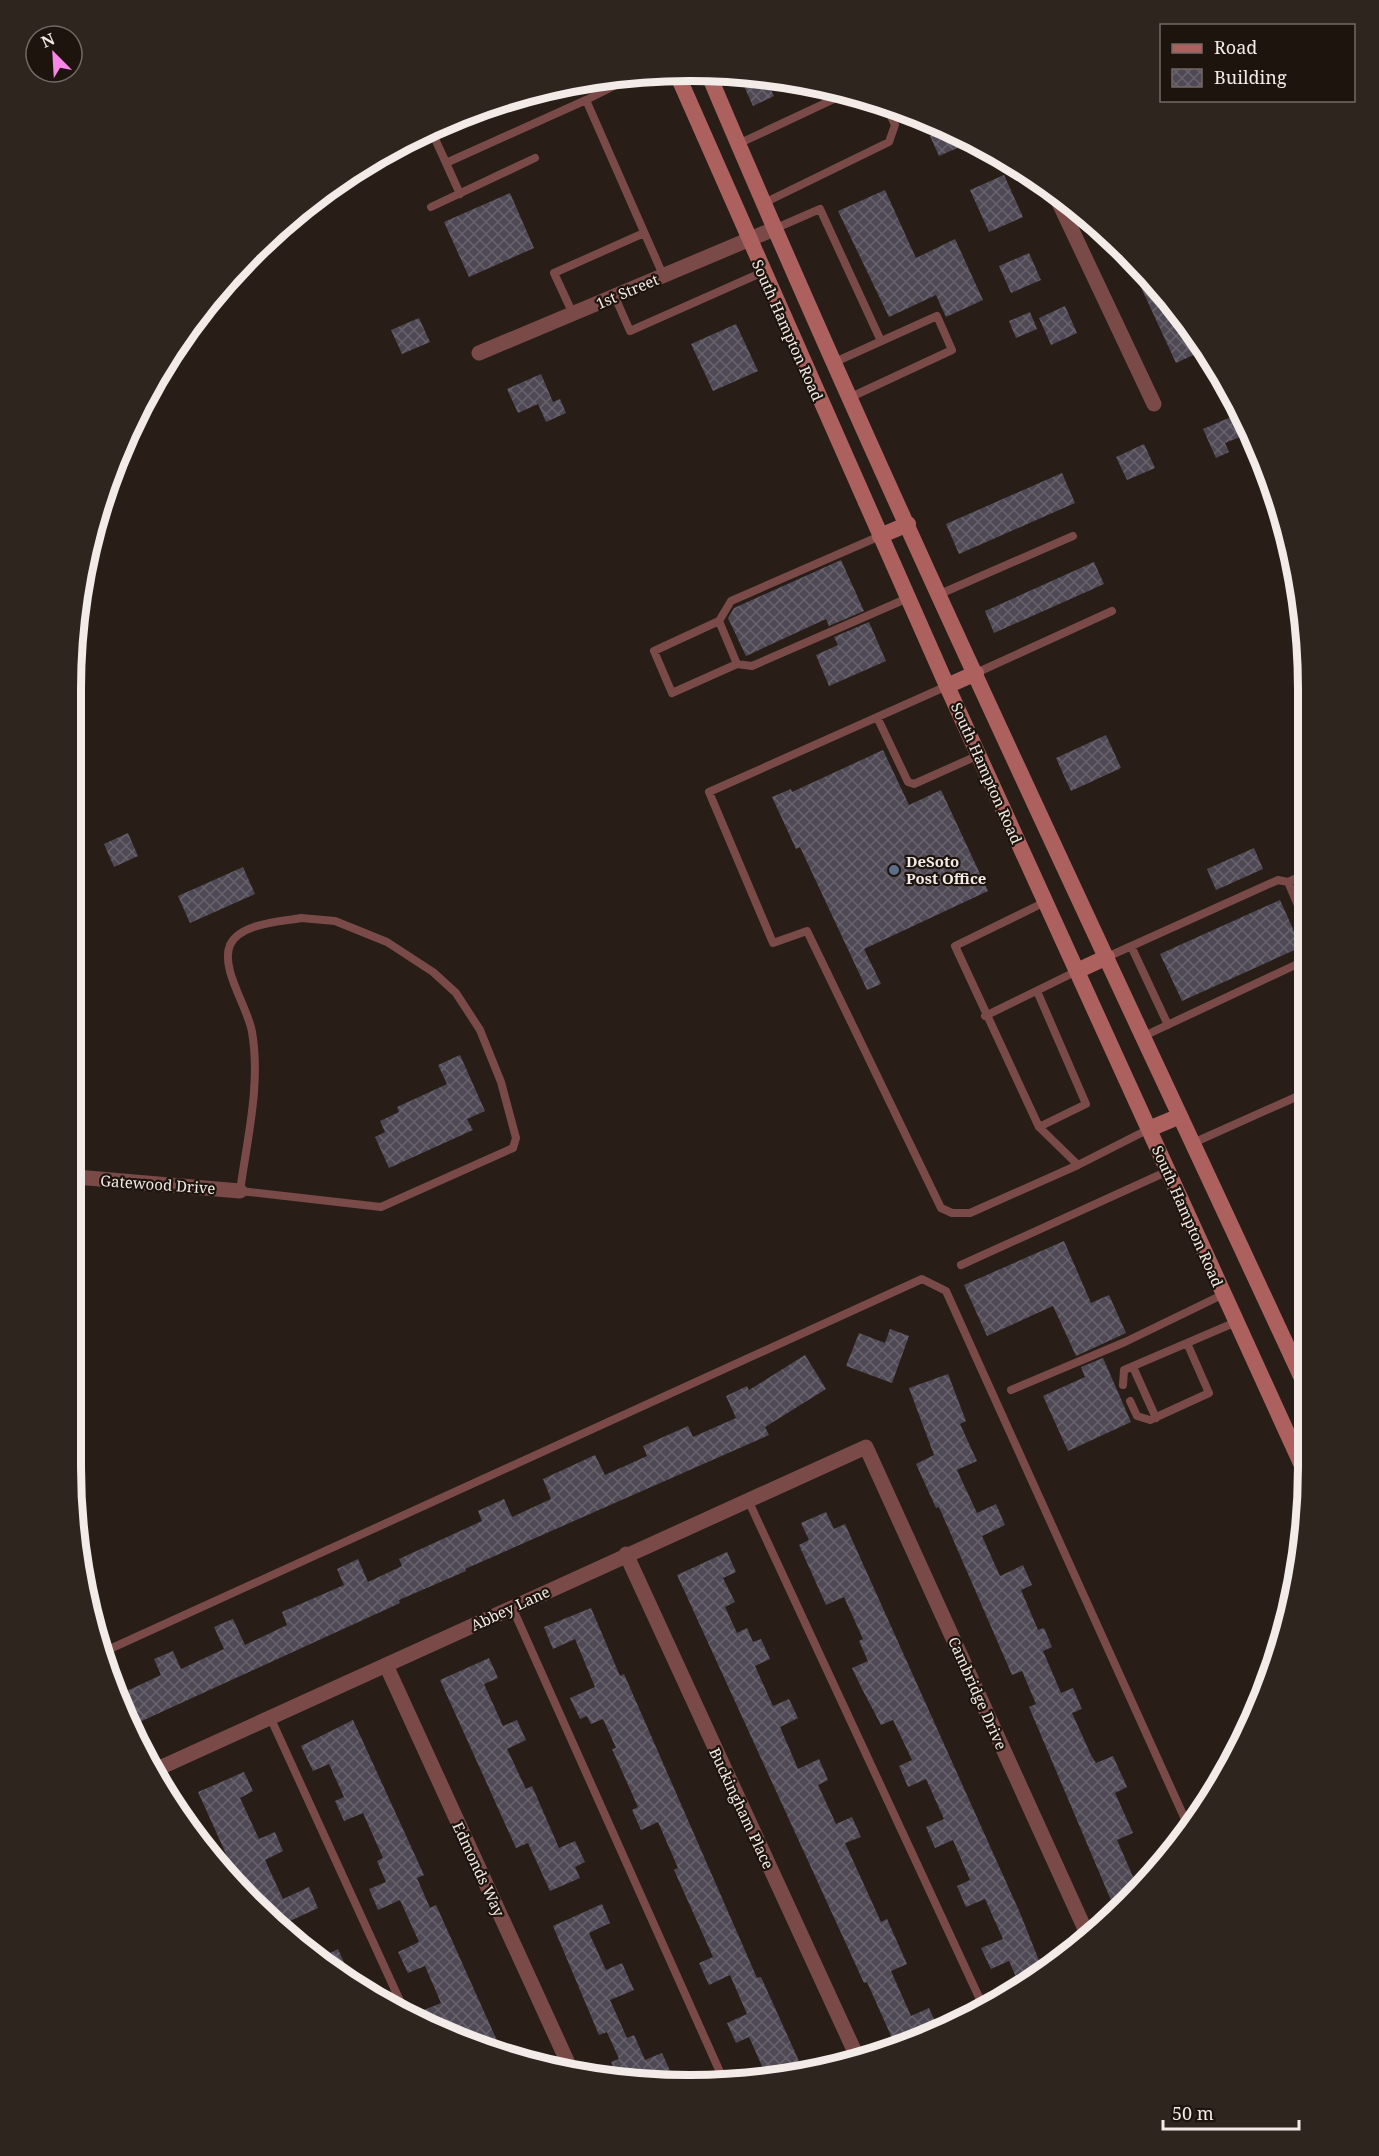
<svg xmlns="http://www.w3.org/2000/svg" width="1379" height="2156" font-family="'Noto Serif',serif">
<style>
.building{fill:url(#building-cross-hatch)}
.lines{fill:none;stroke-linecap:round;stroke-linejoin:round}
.service{stroke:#7a4a48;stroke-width:8}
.minor{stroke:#7a4a48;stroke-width:15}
.secondary{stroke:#ad615f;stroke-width:16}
.service-dot{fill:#5c6f8a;stroke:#1e140e;stroke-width:2}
.labels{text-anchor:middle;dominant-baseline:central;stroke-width:4.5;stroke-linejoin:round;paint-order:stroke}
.street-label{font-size:15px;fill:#f3ebe7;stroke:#1e140e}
.poi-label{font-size:15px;font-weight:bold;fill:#f3ebe7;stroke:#1e140e;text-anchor:start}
.rim{fill:none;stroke:#f3ebe7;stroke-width:8}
</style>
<defs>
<pattern id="building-cross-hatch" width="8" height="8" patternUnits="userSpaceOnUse" patternTransform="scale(1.5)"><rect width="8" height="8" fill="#4f4955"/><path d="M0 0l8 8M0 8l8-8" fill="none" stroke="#69636d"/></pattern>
</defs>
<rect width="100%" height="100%" fill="#281d17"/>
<path class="building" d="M738,73L765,78L774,96L753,106Z
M947,128L973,141L939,156L930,136Z
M1004,175L1023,217L989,232L970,190Z
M885,190L916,258L955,239L983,300L946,317L936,295L889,317L838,211Z
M510,193L534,248L469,277L444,222Z
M1029,253L1041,280L1011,293L999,266Z
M1126,255L1155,282L1204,350L1176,363Z
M1065,306L1077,333L1051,345L1039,318Z
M1030,312L1037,329L1016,338L1009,321Z
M419,318L430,342L402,354L391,330Z
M736,324L758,371L713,391L691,344Z
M541,374L553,402L560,399L566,413L546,422L538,404L518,413L507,389Z
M1231,417L1240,437L1225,443L1229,452L1216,458L1203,429Z
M1144,444L1155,468L1127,480L1116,457Z
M1062,473L1075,503L959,554L946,524Z
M841,560L864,611L829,626L826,619L746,656L728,618L734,608Z
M1094,562L1104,584L994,633L985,611Z
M869,622L886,661L829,686L816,655L838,645L834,637Z
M1106,735L1121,768L1071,791L1056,758Z
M883,750L909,805L941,790L988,891L864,949L881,984L867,990L800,847L796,849L772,797L791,789L792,792Z
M128,833L138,856L114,867L104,844Z
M1254,848L1263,869L1216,890L1207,869Z
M243,867L255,894L190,923L178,896Z
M1280,900L1301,947L1182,1001L1160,954Z
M460,1055L485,1111L467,1119L473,1130L389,1168L375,1137L385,1132L380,1121L399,1112L397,1107L447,1084L438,1065Z
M1064,1241L1091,1303L1109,1295L1126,1333L1076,1356L1053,1306L987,1336L964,1285Z
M890,1329L909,1336L892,1383L846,1366L859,1333L885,1343Z
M805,1355L826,1389L765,1427L769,1435L465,1569L466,1571L399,1600L400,1603L133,1725L118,1695L161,1675L154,1659L173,1651L181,1669L224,1649L214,1627L233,1619L245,1645L287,1625L282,1612L344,1585L337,1569L358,1559L368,1582L402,1566L399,1559L482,1521L478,1511L504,1499L512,1517L551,1499L543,1479L595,1455L605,1475L647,1456L643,1446L688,1426L693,1437L736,1418L726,1396L747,1386L749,1390Z
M1103,1358L1131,1422L1068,1451L1043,1396L1085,1377L1081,1367Z
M948,1374L966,1421L960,1424L977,1461L957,1470L977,1513L996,1504L1005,1525L982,1536L1000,1576L1023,1565L1032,1585L1021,1590L1038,1630L1044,1628L1052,1647L1043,1651L1061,1693L1073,1688L1082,1709L1072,1713L1091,1755L1096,1763L1113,1756L1127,1787L1115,1793L1133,1833L1117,1840L1138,1888L1116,1912L1029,1707L1036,1704L1022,1671L1012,1675L939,1507L936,1508L916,1464L934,1455L909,1388Z
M826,1512L834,1529L845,1524L1020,1913L1044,1973L1019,1984L1009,1961L991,1969L981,1948L1003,1939L985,1899L966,1907L957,1886L970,1880L953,1840L935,1848L926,1827L944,1819L926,1779L908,1787L899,1766L912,1760L893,1720L881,1725L861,1687L852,1668L868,1661L859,1641L863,1639L844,1597L826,1605L799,1545L809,1540L801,1523Z
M727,1552L736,1572L723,1578L735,1602L725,1607L737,1633L747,1628L753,1642L761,1639L770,1659L755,1666L773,1706L789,1699L798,1718L780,1727L798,1769L819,1759L828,1780L818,1785L836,1824L852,1817L861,1837L845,1843L881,1922L887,1919L907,1964L891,1971L911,2016L929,2008L938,2028L896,2047L867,1982L864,1983L677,1575Z
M591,1608L620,1676L624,1674L757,1978L761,1977L803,2070L766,2075L749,2037L736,2043L727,2023L747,2014L730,1975L709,1985L699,1963L713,1957L674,1870L678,1868L658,1822L641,1830L632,1810L638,1807L612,1749L616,1748L603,1719L591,1724L587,1716L580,1719L570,1698L595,1687L575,1639L553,1649L544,1627Z
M489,1658L498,1678L484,1684L503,1726L517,1720L526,1740L507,1749L526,1789L532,1786L559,1848L575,1841L585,1862L575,1867L580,1878L550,1891L528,1843L516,1848L440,1680Z
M353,1720L424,1875L417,1878L430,1908L436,1905L504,2056L430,2025L424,2010L441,2003L425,1966L408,1973L398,1952L419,1942L400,1900L378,1910L369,1889L386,1882L377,1861L383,1858L363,1813L344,1821L335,1801L344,1797L329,1764L313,1771L301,1746Z
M244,1772L253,1791L240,1798L259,1839L275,1832L283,1851L265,1860L283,1899L309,1887L318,1908L290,1921L302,1948L246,1898L198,1792Z
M602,1904L610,1923L589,1933L606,1970L622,1963L634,1990L610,2000L627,2038L634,2035L645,2060L662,2053L672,2075L656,2082L619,2079L611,2062L619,2059L607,2032L599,2035L553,1926Z
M338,1949L354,1985L316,1960Z"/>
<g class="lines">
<path class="service" d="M586,100L622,82L619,75
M431,130L446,163L586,100L663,275
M738,144L849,92
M446,163L460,194
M764,203L889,142L895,125L886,105
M431,207L535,158
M774,229L820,209L881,341
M615,297L630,331L763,272
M573,314L554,273L644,233
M835,362L937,316L952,350L851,397
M940,594L1073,536
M719,621L737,664L672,693L654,651L719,621L731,601L880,536
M737,664L752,666L908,598
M976,673L1112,611
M947,686L709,792L773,943L807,931L941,1208L952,1213H970L1078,1165L1149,1129
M877,717L908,782L914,784L979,755
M76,782V783
M1288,882L1306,874
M1045,902L955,946L1039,1127L1078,1165
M301,918L335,921L387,942L433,972L456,993L480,1030L501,1082L516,1138L513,1148L381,1207L240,1191C247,1140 261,1084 252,1032C248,1007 220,969 230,945C240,923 280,922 301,918Z
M1131,946L1168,1025
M1107,957L1278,880L1288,882L1306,924
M1037,991L1086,1104L1039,1127
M985,1016L1077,971
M1144,1036L1306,960
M1193,1143L1305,1093
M961,1265L1168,1171
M1133,1367L1156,1418
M1123,1385L1124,1370L1236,1322
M1011,1390L1125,1342L1224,1294
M1130,1401L1137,1416L1150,1420L1209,1393L1187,1343
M748,1500L984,2008
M512,1607L724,2081
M101,1653L922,1279L946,1291L1189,1828
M270,1717L406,2014"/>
<path class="minor" d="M1053,190L1154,404
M479,353L774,229
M76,1177L240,1191
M626,1554L859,2061
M386,1665L573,2074
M155,1770L866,1447L1089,1938"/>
<path class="secondary" d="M708,73C895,515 1103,948 1304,1383
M677,74L947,686L1304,1470
M880,536L908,524
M947,686L976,673
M1077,971L1107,957
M1149,1129L1180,1116"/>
</g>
<circle class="service-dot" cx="894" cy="870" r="6"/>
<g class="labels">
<g class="street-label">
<text transform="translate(627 291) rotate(-23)">1st Street</text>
<text transform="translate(788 330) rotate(66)">South Hampton Road</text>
<text transform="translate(987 773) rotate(66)">South Hampton Road</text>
<text transform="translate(158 1184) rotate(4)">Gatewood Drive</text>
<text transform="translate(1188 1216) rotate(66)">South Hampton Road</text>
<text transform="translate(510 1608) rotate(-25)">Abbey Lane</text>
<text transform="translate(978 1693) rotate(66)">Cambridge Drive</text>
<text transform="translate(742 1808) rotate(65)">Buckingham Place</text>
<text transform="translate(479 1869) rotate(65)">Edmonds Way</text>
</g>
<g class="poi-label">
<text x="906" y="861">DeSoto<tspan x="906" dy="17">Post Office</tspan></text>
</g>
</g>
<path d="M0 0H1379V2156H0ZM689 81H690A608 608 0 0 1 1298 689V1467A608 608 0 0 1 690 2075H689A608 608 0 0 1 81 1467V689A608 608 0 0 1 689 81Z" fill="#2f251f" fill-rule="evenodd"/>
<path class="rim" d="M689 81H690A608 608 0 0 1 1298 689V1467A608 608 0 0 1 690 2075H689A608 608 0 0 1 81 1467V689A608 608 0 0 1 689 81Z"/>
<rect x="1160" y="24" width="195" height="78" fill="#1e140e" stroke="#736a65" stroke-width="1.5"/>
<rect x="1172" y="44" width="30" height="9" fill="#ad615f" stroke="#736a65" stroke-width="1.5"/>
<text x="1214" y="54" font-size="18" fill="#f3ebe7">Road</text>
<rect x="1172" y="69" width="30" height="18" fill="url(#building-cross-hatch)" stroke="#736a65" stroke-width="1.5"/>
<text x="1214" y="84" font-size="18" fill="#f3ebe7">Building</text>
<g transform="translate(54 54) rotate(336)"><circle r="28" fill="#1e140e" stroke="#736a65" stroke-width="1.5"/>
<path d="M0-4.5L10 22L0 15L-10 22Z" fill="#fa87e7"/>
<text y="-9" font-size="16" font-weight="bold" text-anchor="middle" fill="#f3ebe7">N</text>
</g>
<path d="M1163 2120v9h136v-9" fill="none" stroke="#f3ebe7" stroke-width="3"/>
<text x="1172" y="2120" font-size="18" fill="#f3ebe7" stroke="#1e140e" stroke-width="4.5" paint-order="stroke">50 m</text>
</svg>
